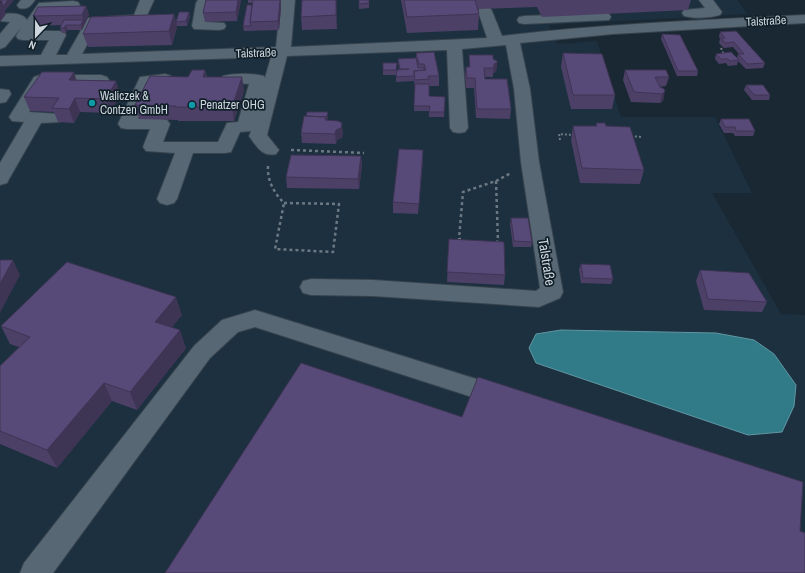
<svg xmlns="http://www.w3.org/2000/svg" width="805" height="573" font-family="'Archivo Narrow',sans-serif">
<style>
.built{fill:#1c3040}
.water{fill:#317b89;stroke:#6096a2}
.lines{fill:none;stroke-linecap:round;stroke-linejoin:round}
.minor-casing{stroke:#38444d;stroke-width:2}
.path-far1{stroke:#6d7982;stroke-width:2;stroke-dasharray:2 2;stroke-linecap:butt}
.path{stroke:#6d7982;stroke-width:2.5;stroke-dasharray:3 3;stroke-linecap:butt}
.minor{fill:#576774;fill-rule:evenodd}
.wall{fill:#4c4067}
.shaded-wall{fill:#3e3454}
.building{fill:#584a78;stroke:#3e3454}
.culture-dot{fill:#0f9aa8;stroke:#111f29;stroke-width:1.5}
.labels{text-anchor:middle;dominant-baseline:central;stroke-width:3.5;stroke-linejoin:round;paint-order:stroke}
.far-street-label{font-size:12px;fill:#cdd6dd;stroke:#111f29}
.far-poi-label{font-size:12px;fill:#cdd6dd;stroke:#111f29;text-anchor:start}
.street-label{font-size:14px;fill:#cdd6dd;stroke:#111f29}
</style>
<rect width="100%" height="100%" fill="#1a2833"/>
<path class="built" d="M0,0H737L747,14L549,25L557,44L597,41L621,117H715L752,193H712L781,314L805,315V573H0Z"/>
<path class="water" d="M561,330L716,333L754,340L774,354L796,385L794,406L782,432L748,435L536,363L529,348L536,334Z"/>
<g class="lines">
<g class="minor-casing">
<path id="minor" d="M21,0H35C30,7 27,10 19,8L17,5Z
M140,0H154L144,22L98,25L82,54L276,47L281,0H295L291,47L487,38L478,11L480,8L485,7L490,8L492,11L502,36C602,24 704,20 805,15V23L613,34L520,43L530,89L539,162L563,292L560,298L539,307L373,296L311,295L303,293L300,287L303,281L311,279L373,280L536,291L540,288L521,162L514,89L506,45L462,49L468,128L465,132L459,133L453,132L450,128L447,50L287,56L267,135L279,150L276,154C262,157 257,147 249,136L251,131L240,132L231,152L225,153H193L177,199L174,203L167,205L160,203L157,199L175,153L146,151L143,147L150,129H127L121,128L118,124L140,77L165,74L171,76L173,79L171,82L152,85L138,119H161L167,120L170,124L163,142H218L227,123L238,122L249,84L223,82L221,79L223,76C235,73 252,73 264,76L265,78L271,57L0,66V56L41,55L49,40H23L18,39L16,36L21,28L5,47L0,49V34L10,22L0,21V15C8,13 22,12 27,20L39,3L73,1L78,2L80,5L78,8L48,10L34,31H59L64,32L66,35L56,55H67L88,18L134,15Z
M198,0H208L210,3L207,22L224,23L226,26L224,29L219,30L194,29L192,26L196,3Z
M699,0H713L722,12L720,15C709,18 695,19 684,16L682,13L684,10L705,8Z
M604,13L609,14L611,17L609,20L524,24L519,23L517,20L519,17L524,16Z
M40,75H101L107,77L109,80L102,96L96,97L90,96L88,92L91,85H45L29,112L60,114L63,118L60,122L41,123L9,179L7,183L0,185V163L24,122L12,121L9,117L34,77Z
M0,89L9,90L11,94L6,102L0,103Z
M255,310L512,390L516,397L512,404L503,407L255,327L238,332L210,358L53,573H20L24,563L194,346L222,320Z"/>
</g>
<path class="path-far1" d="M721,48L724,55
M631,136L641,137
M560,140L559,134L574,135"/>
<path class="path" d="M291,150L364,153
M268,166C267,180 274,193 284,203
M496,181L498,242L496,241
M284,203L339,204L333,252L275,249Z
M461,239H459L463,192L496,181L511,173"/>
<use href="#minor" class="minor"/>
</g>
<path class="wall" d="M206,0H241L237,21L205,22L203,13Z
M248,0H280L281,8L279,30L244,31L243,26L252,5L253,3H248Z
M336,0L337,29L302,30L301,17Z
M359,0H369V8L359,9Z
M401,0H691L688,10L542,17L537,7L478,9L479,14L478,30L407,33Z
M86,6L89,15L82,30H67L66,33H62L60,28L62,25L36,26L33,16Z
M189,12L190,16L187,26H177L176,22Z
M174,14L177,27L172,45L88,47L83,34Z
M720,32L765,63L763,68L746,69L738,61L737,65L728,66L726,63L719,64L715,59L716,54L737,58L738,54H739L733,47L724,48L719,43L720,39L719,37Z
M662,34L698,71L697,76H677L661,39Z
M416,53L439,76V86H429V96L445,97L444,117H429V111H414L415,88L414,81L396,82V75H383V70H399L398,59L416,58Z
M563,53L615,95L612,109H571L561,67Z
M469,55L493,59L497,63L496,72L493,73V77H485V79L511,109L510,119L476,118L474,88H466L465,76L466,67H469Z
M205,70L207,77H242L244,91L234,121H178V120L139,119L135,105L188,77Z
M625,70L669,77L666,86L659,87L664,89L663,101L660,103L631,102L623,80Z
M77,80L116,81L120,95L110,113L80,112L74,123L58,122L54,112L30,111L24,97Z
M746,85L770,95L769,100H752L744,90Z
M306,116L328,117L327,121L343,133L342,138L337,140L336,144L302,143L301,133Z
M721,119L755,131L753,136H735L733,133H724L719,124Z
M596,123L606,126L644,170L640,184L580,183L571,140L573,126H596Z
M361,156L362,166L359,189L287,188L286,177Z
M423,160L418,214L393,213V202Z
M511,218L532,242L531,247H513L510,224Z
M449,239L505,275L504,285L447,282Z
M581,264L613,279L611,284L581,283L579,269Z
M700,270L767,302L762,312L704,310L696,281Z
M182,315L172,327L186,348L137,410L112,401L57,468L0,444V366L19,347L10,344L1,326Z"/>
<path class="shaded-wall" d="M8,0H14L5,11L6,14L0,22V3L2,1Z
M238,0H241L237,21L236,12Z
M280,0L281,8L279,30L278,21Z
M336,0L337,29L336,15Z
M86,6L89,15L82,30L81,25L83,20L82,15Z
M189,12L190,16L187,26L186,21Z
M174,14L177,27L172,45L169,31Z
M66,25L67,30L66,33L64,28Z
M497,63L496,72L493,73L494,64Z
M205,70L208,84L203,77Z
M74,72L78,86L69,80Z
M242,77L244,91L234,121L232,107Z
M116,81L120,95L110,113L106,99Z
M665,91L663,101L660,103L662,94Z
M75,98L80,112L74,123L69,109Z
M342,123L343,133L342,138L337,140L336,144L335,134L336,130Z
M423,150V160L418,214L419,204Z
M361,156L362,166L359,189L358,179Z
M13,260L20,275L0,313V284Z
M176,297L182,315L161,340L155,322Z
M180,330L186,348L137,410L130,392Z
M104,383L112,401L57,468L47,450Z"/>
<path class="building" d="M0,0H8L3,6L2,1H0Z
M206,0H238L236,12L203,13Z
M253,0H280L278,21L250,22Z
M302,0H336V15L301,17Z
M359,0H369V3L359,4Z
M404,0H475L479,14L407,17Z
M247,5H252L250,22L251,26H243Z
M86,6L82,15L33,16L38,7Z
M179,12H189L186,21L176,22Z
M174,14L169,31L83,34L91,17Z
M64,20H83L81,25H66L64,28H60Z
M736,31L765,63L747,64L738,54H744L734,42L725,43L721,38H725L720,32Z
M662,34L680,35L698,71H678Z
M434,52L439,76H428L429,79L415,80L414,71L426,70L424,64H419L416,53Z
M731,52L739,60L730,61L728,59H721L716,54Z
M563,53L602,54L615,95H573Z
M469,55H493V59L497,61V63L494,64V68H484L485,79H507L511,109H477L475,78H467L466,67H470Z
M416,58L418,68H424L425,70L414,71V76L396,77L397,70L409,69H400L398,59Z
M383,63H397L396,70H383Z
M192,70H205L203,77H242L232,107H175L176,106L135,105L150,76L188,77Z
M625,70H666L669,77H655L660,87L664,89L665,91L662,94L634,92Z
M42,72H74L69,80L116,81L106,99L75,98L69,109L52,108L59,98L24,97Z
M415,84H429V96L445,97L444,112H429L430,106H414Z
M746,85H763L770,95H754Z
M307,112H328L326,120V117L306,116Z
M304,116L326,117L325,120L338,121L342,123L341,128L336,130L335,134L301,133Z
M721,119H749L755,131H736L735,127H725Z
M596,123H605L606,126L630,127L644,170L582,168L573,126H597Z
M399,149L423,150L419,204L393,202Z
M291,155L361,156L358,179L286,177Z
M511,218H528L532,242L514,241Z
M449,239L504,242L505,275L447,272Z
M0,260H13L0,284Z
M67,262L176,297L155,322L180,330L130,392L104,383L47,450L0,431V366L30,337L1,326Z
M581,264L610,265L613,279L583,278Z
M700,270L749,273L767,302L708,299Z
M301,363L462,417L478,377L803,482L800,531L805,533V573H165Z"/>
<g class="culture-dot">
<circle cx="92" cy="103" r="4"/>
<circle cx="192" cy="105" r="4"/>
</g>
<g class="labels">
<g class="far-street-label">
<text transform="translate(766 21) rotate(-3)">Talstraße</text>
<text transform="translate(256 53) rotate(-2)">Talstraße</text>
</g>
<g class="far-poi-label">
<text x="100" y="96">Waliczek &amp;<tspan x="100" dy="14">Contzen GmbH</tspan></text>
<text x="200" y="105">Penatzer OHG</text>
</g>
<g class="street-label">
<text transform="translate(547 262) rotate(81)">Talstraße</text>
</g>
</g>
<g transform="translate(36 36) rotate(202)" stroke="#111f29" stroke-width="3" paint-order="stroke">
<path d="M0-3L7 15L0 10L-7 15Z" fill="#cdd6dd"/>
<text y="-6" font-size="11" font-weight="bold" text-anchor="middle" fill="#cdd6dd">N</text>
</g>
</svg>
